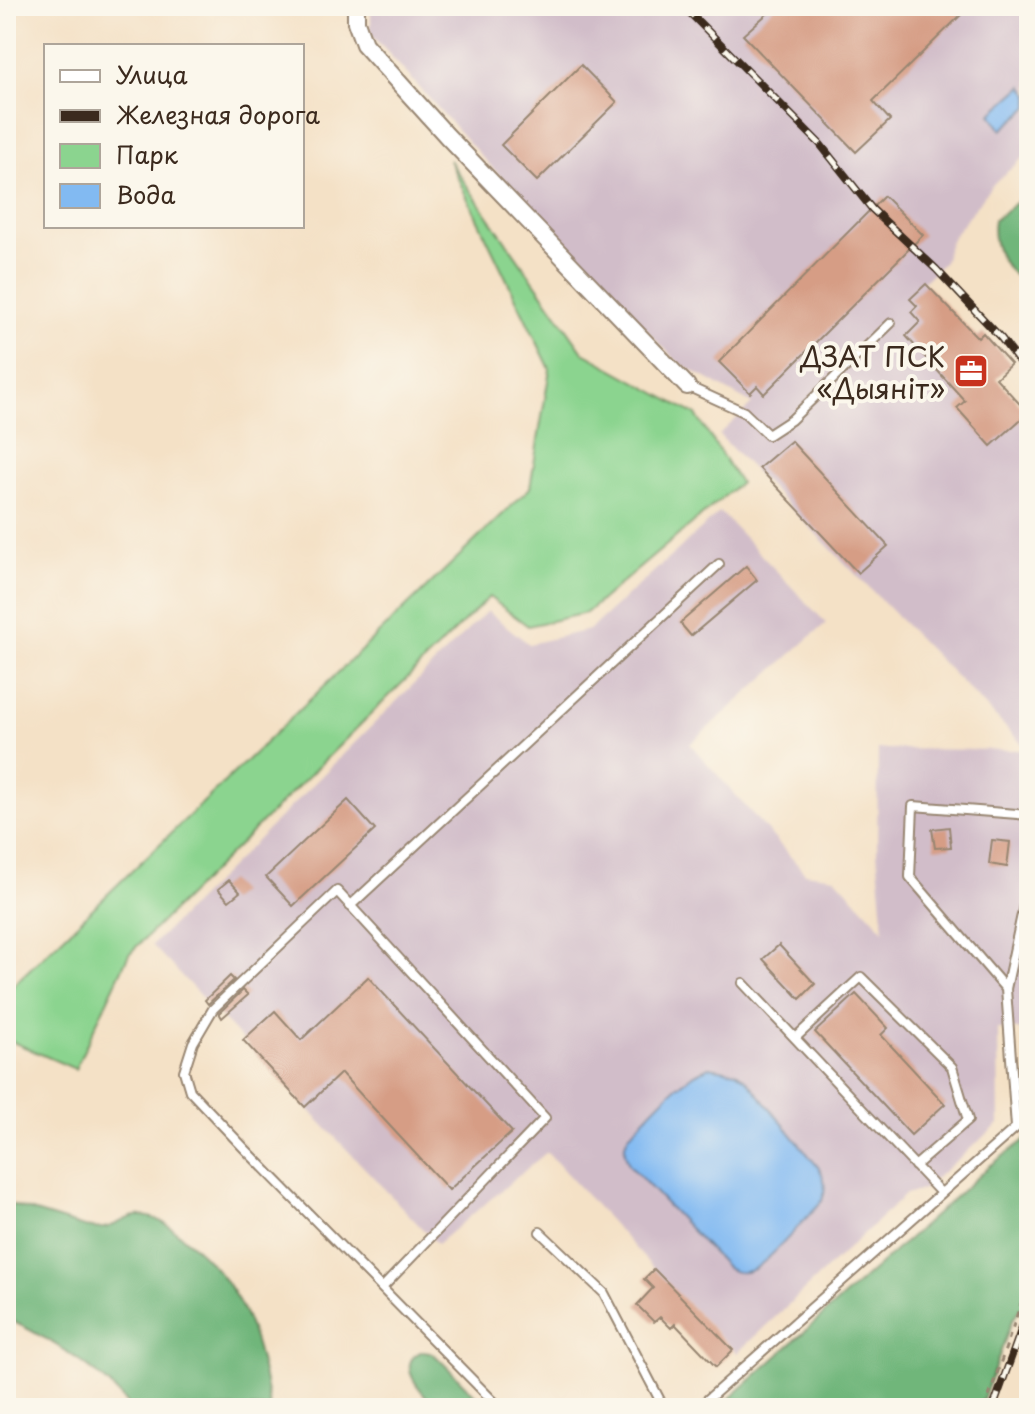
<svg xmlns="http://www.w3.org/2000/svg" width="1035" height="1414" font-family="'Playpen Sans',sans-serif">
<style>
.industrial{fill:#d1bdc9}
.green{fill:#8bd48f;stroke:#637f56;stroke-width:2}
.forest{fill:#70b67a;stroke:#56704c;stroke-width:2}
.water{fill:#82baf2;stroke:#5e7288;stroke-width:2}
.building{fill:#d69d85}
.lines{fill:none;stroke-linecap:round;stroke-linejoin:round}
.service-casing{stroke:#988672;stroke-width:12}
.minor-casing{stroke:#988672;stroke-width:20}
.path{stroke:#988672;stroke-width:3;stroke-dasharray:6 6;stroke-linecap:butt}
.service{stroke:#fff;stroke-width:8}
.minor{stroke:#fff;stroke-width:16}
.rail-casing{stroke:#3b2a1e;stroke-width:8}
.rail{stroke:#fbf7ec;stroke-width:5;stroke-dasharray:15;stroke-linecap:butt}
.labels{text-anchor:middle;dominant-baseline:central;stroke-width:8;stroke-linejoin:round;paint-order:stroke}
.poi-label{font-size:28px;fill:#3b2a1e;stroke:#fbf7ec;text-anchor:end}
</style>
<rect width="100%" height="100%" fill="#fbf7ec"/>
<filter id="ink" filterUnits="userSpaceOnUse"><feTurbulence type="fractalNoise" baseFrequency=".0125" numOctaves="2"/><feDisplacementMap in="SourceGraphic" scale="16" xChannelSelector="R" yChannelSelector="G"/><feConvolveMatrix kernelMatrix="1 2 1 2 8 2 1 2 1" color-interpolation-filters="sRGB"/></filter>
<filter id="wash" filterUnits="userSpaceOnUse"><feTurbulence type="fractalNoise" baseFrequency=".006" numOctaves="4" result="noise"/><feDisplacementMap in="SourceGraphic" scale="32" xChannelSelector="R" yChannelSelector="G"/><feGaussianBlur stdDeviation="1.8" result="paint"/><feColorMatrix in="noise" values="0 0 0 0 0 0 0 0 0 0 0 0 0 0 0 0 0 1.4 0 .05"/><feComposite in="paint" operator="in"/></filter>
<g filter="url(#wash)">
<rect width="100%" height="100%" fill="#f4e1c6"/>
<path class="industrial" d="M371,6H1029V153L992,185L950,241L944,262L922,283L926,284L977,338L983,333L1011,364L995,379L1029,415V1030L998,1029L999,1124L923,1189L906,1194L737,1353L654,1269L547,1152L437,1244L152,945L487,611L529,644L589,630L720,512L826,623L690,744L805,873L835,877L884,930L877,852L878,749L1028,750L719,435L752,404L679,363L658,342L483,158L371,34Z"/>
<path class="green" d="M449,160L584,353L696,415L740,483L586,613L528,626L489,597L129,954L75,1069L6,1039V992L530,488L550,369Z"/>
<path class="forest" d="M1029,193V280C1004,276 990,244 994,220Z
M1029,1137V1301L1020,1309L1012,1321L980,1408H719L991,1165Z
M6,1203L84,1227C92,1228 100,1230 108,1227C121,1224 129,1214 143,1216C162,1218 177,1232 191,1244C247,1292 257,1339 270,1408H130C101,1369 50,1339 6,1318Z
M423,1351L430,1352L437,1357L488,1408H437C423,1394 392,1363 423,1351Z"/>
<path class="water" d="M1023,86L1029,94V107L1002,130L991,114Z
M710,1067L736,1072L747,1080L819,1168C826,1180 826,1189 822,1201C806,1217 769,1262 752,1270C742,1274 735,1273 727,1268L630,1166C624,1155 622,1145 630,1134C654,1110 678,1078 710,1067Z"/>
<g id="blocks">
<path class="building" d="M776,6H784L789,9L791,6H970L873,101L890,120L856,152L743,35Z
M581,65L617,102L537,181L501,145Z
M884,196L923,235L764,394L757,386L750,393L719,362Z
M926,284L978,338L983,333L1011,364L996,378L1028,413L991,446L957,408L965,401L906,336L920,322L911,312L917,306L910,299Z
M791,441L888,546L858,573L759,468Z
M746,566L757,580L691,636L680,623Z
M348,800L375,830L293,906L266,877Z
M949,827L951,847L935,848L932,829Z
M992,840L1010,842L1007,867L989,864Z
M229,880L240,892L229,901L218,889Z
M779,945L815,984L800,999L763,959Z
M230,976L234,980L208,1004L205,1000Z
M368,977L512,1132L449,1190L341,1073L305,1107L243,1040L275,1011L301,1040Z
M243,990L248,995L222,1018L219,1013Z
M856,994L888,1028L881,1035L945,1104L911,1135L815,1032Z
M654,1269L733,1350L716,1367L675,1324L671,1328L660,1317L654,1322L637,1305L653,1288L644,1279Z"/>
</g>
</g>
<g filter="url(#ink)">
<use href="#blocks" fill-opacity="0" stroke="#988672" stroke-width="2"/>
<g class="lines">
<g class="service-casing">
<path id="service" d="M687,386L744,412L768,435L791,420L891,323
M350,906L719,564
M743,983L941,1193
M1006,989L910,877L913,806L1029,815
M795,1038L861,977L952,1067L968,1120L915,1166
M1016,1127L1006,989L1029,882
M540,1232L604,1293L664,1408
M382,1288L545,1118L337,891L213,1009L193,1043L184,1071L190,1091L244,1148L500,1408
M698,1408L1029,1116"/>
</g>
<g class="minor-casing">
<path id="minor" d="M356,6V22L364,44L447,136L687,386"/>
</g>
<path class="path" d="M985,1408L1029,1280"/>
<use href="#service" class="service"/>
<use href="#minor" class="minor"/>
<g class="rail-casing">
<path id="rail" d="M683,6L820,144L872,209L936,269L1001,338L1029,375
M993,1408L1029,1308"/>
</g>
<use href="#rail" class="rail"/>
</g>
</g>
<defs>
<g id="office-square" transform="scale(1.8)"><rect x="-9" y="-9" width="18" height="18" rx="4" fill="#c8321e" stroke="#fbf7ec"/><path d="M-6-3h4V-5.5h4V-3h4V5H-6ZM-1-4.5V-3h2v-1.5ZM-6 0V1H6V0Z" fill="#fff"/></g>
</defs>
<g fill-rule="evenodd">
<use href="#office-square" x="971" y="371"/>
</g>
<g class="labels">
<g class="poi-label">
<text x="945" y="355">ДЗАТ ПСК<tspan x="945" dy="32">«Дыяніт»</tspan></text>
</g>
</g>
<rect width="1035" height="1414" fill="none" stroke="#fbf7ec" stroke-width="32"/>
<rect x="44" y="44" width="260" height="184" fill="#fbf7ec" stroke="#aea59a" stroke-width="2"/>
<rect x="60" y="70" width="40" height="12" fill="#ffffff" stroke="#aea59a" stroke-width="2"/>
<text x="116" y="84" font-size="24" fill="#3b2a1e">Улица</text>
<rect x="60" y="110" width="40" height="12" fill="#3b2a1e" stroke="#aea59a" stroke-width="2"/>
<text x="116" y="124" font-size="24" fill="#3b2a1e">Железная дорога</text>
<rect x="60" y="144" width="40" height="24" fill="#8bd48f" stroke="#aea59a" stroke-width="2"/>
<text x="116" y="164" font-size="24" fill="#3b2a1e">Парк</text>
<rect x="60" y="184" width="40" height="24" fill="#82baf2" stroke="#aea59a" stroke-width="2"/>
<text x="116" y="204" font-size="24" fill="#3b2a1e">Вода</text>
</svg>
